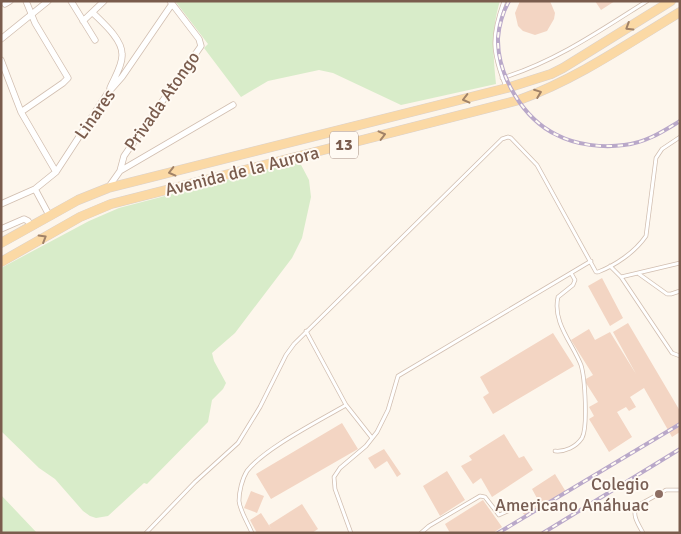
<svg xmlns="http://www.w3.org/2000/svg" width="681" height="534" font-family="Signika,sans-serif">
<style>
.green{fill:#d8ecc9}
.building{fill:#f3d5c3}
.lines{fill:none;stroke-linecap:round;stroke-linejoin:round}
.lane-casing{stroke:#d1beb0;stroke-width:4.5}
.street-casing{stroke:#d1beb0;stroke-width:7}
.primary-casing{stroke:#dad1cd;stroke-width:10}
.lane{stroke:#fff;stroke-width:3}
.street{stroke:#fff;stroke-width:5.5}
.primary{stroke:#fbd9a5;stroke-width:9}
.rail-casing{stroke:#b9a8c9;stroke-width:4}
.rail{stroke:#fffaf3;stroke-width:2;stroke-dasharray:5.5;stroke-linecap:butt}
.oneway{stroke:#a18267}
.education-dot{fill:#8d6e63;stroke:#fffaf3;stroke-width:2}
.labels{text-anchor:middle;dominant-baseline:central;stroke-width:4;stroke-linejoin:round;paint-order:stroke}
.shield{fill:#fffaf3;stroke:#a28b7f;stroke-width:1}
.shield-label{font-size:16px;font-weight:bold;fill:#7a5c4d}
.street-label{font-size:18px;fill:#7a5c4d;stroke:#fffaf3}
.education-label{font-size:18px;fill:#785e54;stroke:#fffaf3;text-anchor:end}
</style>
<rect width="100%" height="100%" fill="#fdf6ec"/>
<path class="green" d="M175,1H500C491,30 493,55 496,84L401,105L333,73L319,70L268,81L241,97L204,48L208,44Z
M299,161L309,180L311,197L302,238L292,258L235,333L212,353L214,361L226,383L223,389L212,400L208,422L147,484L144,483L108,516L96,518L90,516L83,511L55,479L39,468L1,431V268L89,221L119,208Z
M1,495L37,533H1Z"/>
<path class="building" d="M520,1H550L555,13L554,19L547,31L535,35L523,31L518,26L515,13Z
M595,1H615L601,10Z
M602,278L623,318L610,326L588,286Z
M628,323L680,411V432L672,437L644,388L630,397L636,407L629,411L626,407L617,412L632,437L609,452L589,419L594,416L589,407L598,402L584,380L593,375L571,340L589,329L595,340L610,332L636,374L613,332Z
M553,333L574,366L493,414L483,397L489,393L480,377Z
M342,423L358,449L271,499L256,474Z
M504,434L519,458L524,456L533,470L492,497L481,478L473,484L461,466L472,460L469,456Z
M384,449L401,474L397,477L387,461L375,469L368,458Z
M447,471L465,500L440,516L423,486Z
M555,474L566,492L526,517L522,512L538,500L532,489Z
M251,491L264,496L257,513L244,508Z
M483,500L502,527L493,533H450L445,524Z
M302,504L318,529L312,533H257L250,520L261,513L272,530L269,525Z"/>
<g class="lines">
<g class="lane-casing">
<path id="lane" d="M504,1C491,37 492,52 506,87
M502,78C555,62 601,30 647,1
M610,266L621,277L680,263
M639,274L667,294H671L680,291
M621,277L672,353L680,356
M346,405L372,438
M555,451C565,452 576,447 582,438C588,427 585,378 581,365C573,344 552,322 558,297L573,285L575,280L571,273
M146,533L195,482L238,443L260,407L286,355L294,344L502,139L508,137L511,138L537,165L596,272H598C616,265 635,252 646,236L656,158L662,149L680,137
M252,533C248,523 240,511 239,501C239,492 242,479 247,471C265,448 319,421 346,405L306,331
M351,533L335,489L334,477L340,468L366,446L377,432L388,410L398,376L591,261
M421,533L429,526L480,496L485,497L499,515L508,511
M643,533C639,525 631,515 637,506L666,490H680"/>
</g>
<g class="street-casing">
<path id="street" d="M71,1L95,40
M5,4L10,1
M93,13C103,23 122,39 122,54C123,65 114,78 110,88
M83,21L104,1
M1,39L48,1
M1,60L21,112L56,172
M21,112L63,83L68,78L35,23L26,1
M120,171L233,105
M108,188L120,171L124,156L201,46L199,39L170,1
M35,189L49,215
M1,204L35,189L56,172L107,94L122,77L172,4
M1,229L24,219L28,221L31,226"/>
</g>
<g class="primary-casing">
<path id="primary" d="M1,243L78,200L108,188L507,88L551,74L563,68L671,1
M1,262L80,217L111,204L519,100C577,79 627,44 680,12"/>
</g>
<use href="#lane" class="lane"/>
<use href="#street" class="street"/>
<use href="#primary" class="primary"/>
<g class="rail-casing">
<path id="rail" d="M509,1C503,12 499,25 498,38C497,75 523,119 557,135C576,145 603,148 624,145C645,143 662,132 680,121
M498,533L680,424
M543,533L680,449"/>
</g>
<use href="#rail" class="rail"/>
</g>
<defs><path id="oneway-chevron" d="M-2-3.5L2.5 0L-2 3.5" fill="none" stroke-width="1.6" stroke-linecap="round" stroke-linejoin="round" transform="scale(1.25)"/></defs>
<g class="oneway">
<use href="#oneway-chevron" transform="translate(629 27) rotate(148)"/>
<use href="#oneway-chevron" transform="translate(538 93) rotate(-21)"/>
<use href="#oneway-chevron" transform="translate(466 99) rotate(166)"/>
<use href="#oneway-chevron" transform="translate(382 135) rotate(-14)"/>
<use href="#oneway-chevron" transform="translate(172 172) rotate(166)"/>
<use href="#oneway-chevron" transform="translate(43 238) rotate(-31)"/>
</g>
<circle class="education-dot" cx="659" cy="494" r="5"/>
<g class="labels">
<rect class="shield" x="330" y="131.5" width="28" height="27" rx="4"/>
<g class="shield-label">
<text x="344" y="145">13</text>
</g>
<g class="street-label">
<text transform="translate(162 101) rotate(-55)">Privada Atongo</text>
<text transform="translate(95 114) rotate(-55)">Linares</text>
<text transform="translate(242 171) rotate(-14)">Avenida de la Aurora</text>
</g>
<g class="education-label">
<text x="649" y="484">Colegio<tspan x="649" dy="21">Americano Anáhuac</tspan></text>
</g>
</g>
<rect width="681" height="534" fill="none" stroke="#7a5c4d" stroke-width="5"/>
</svg>
